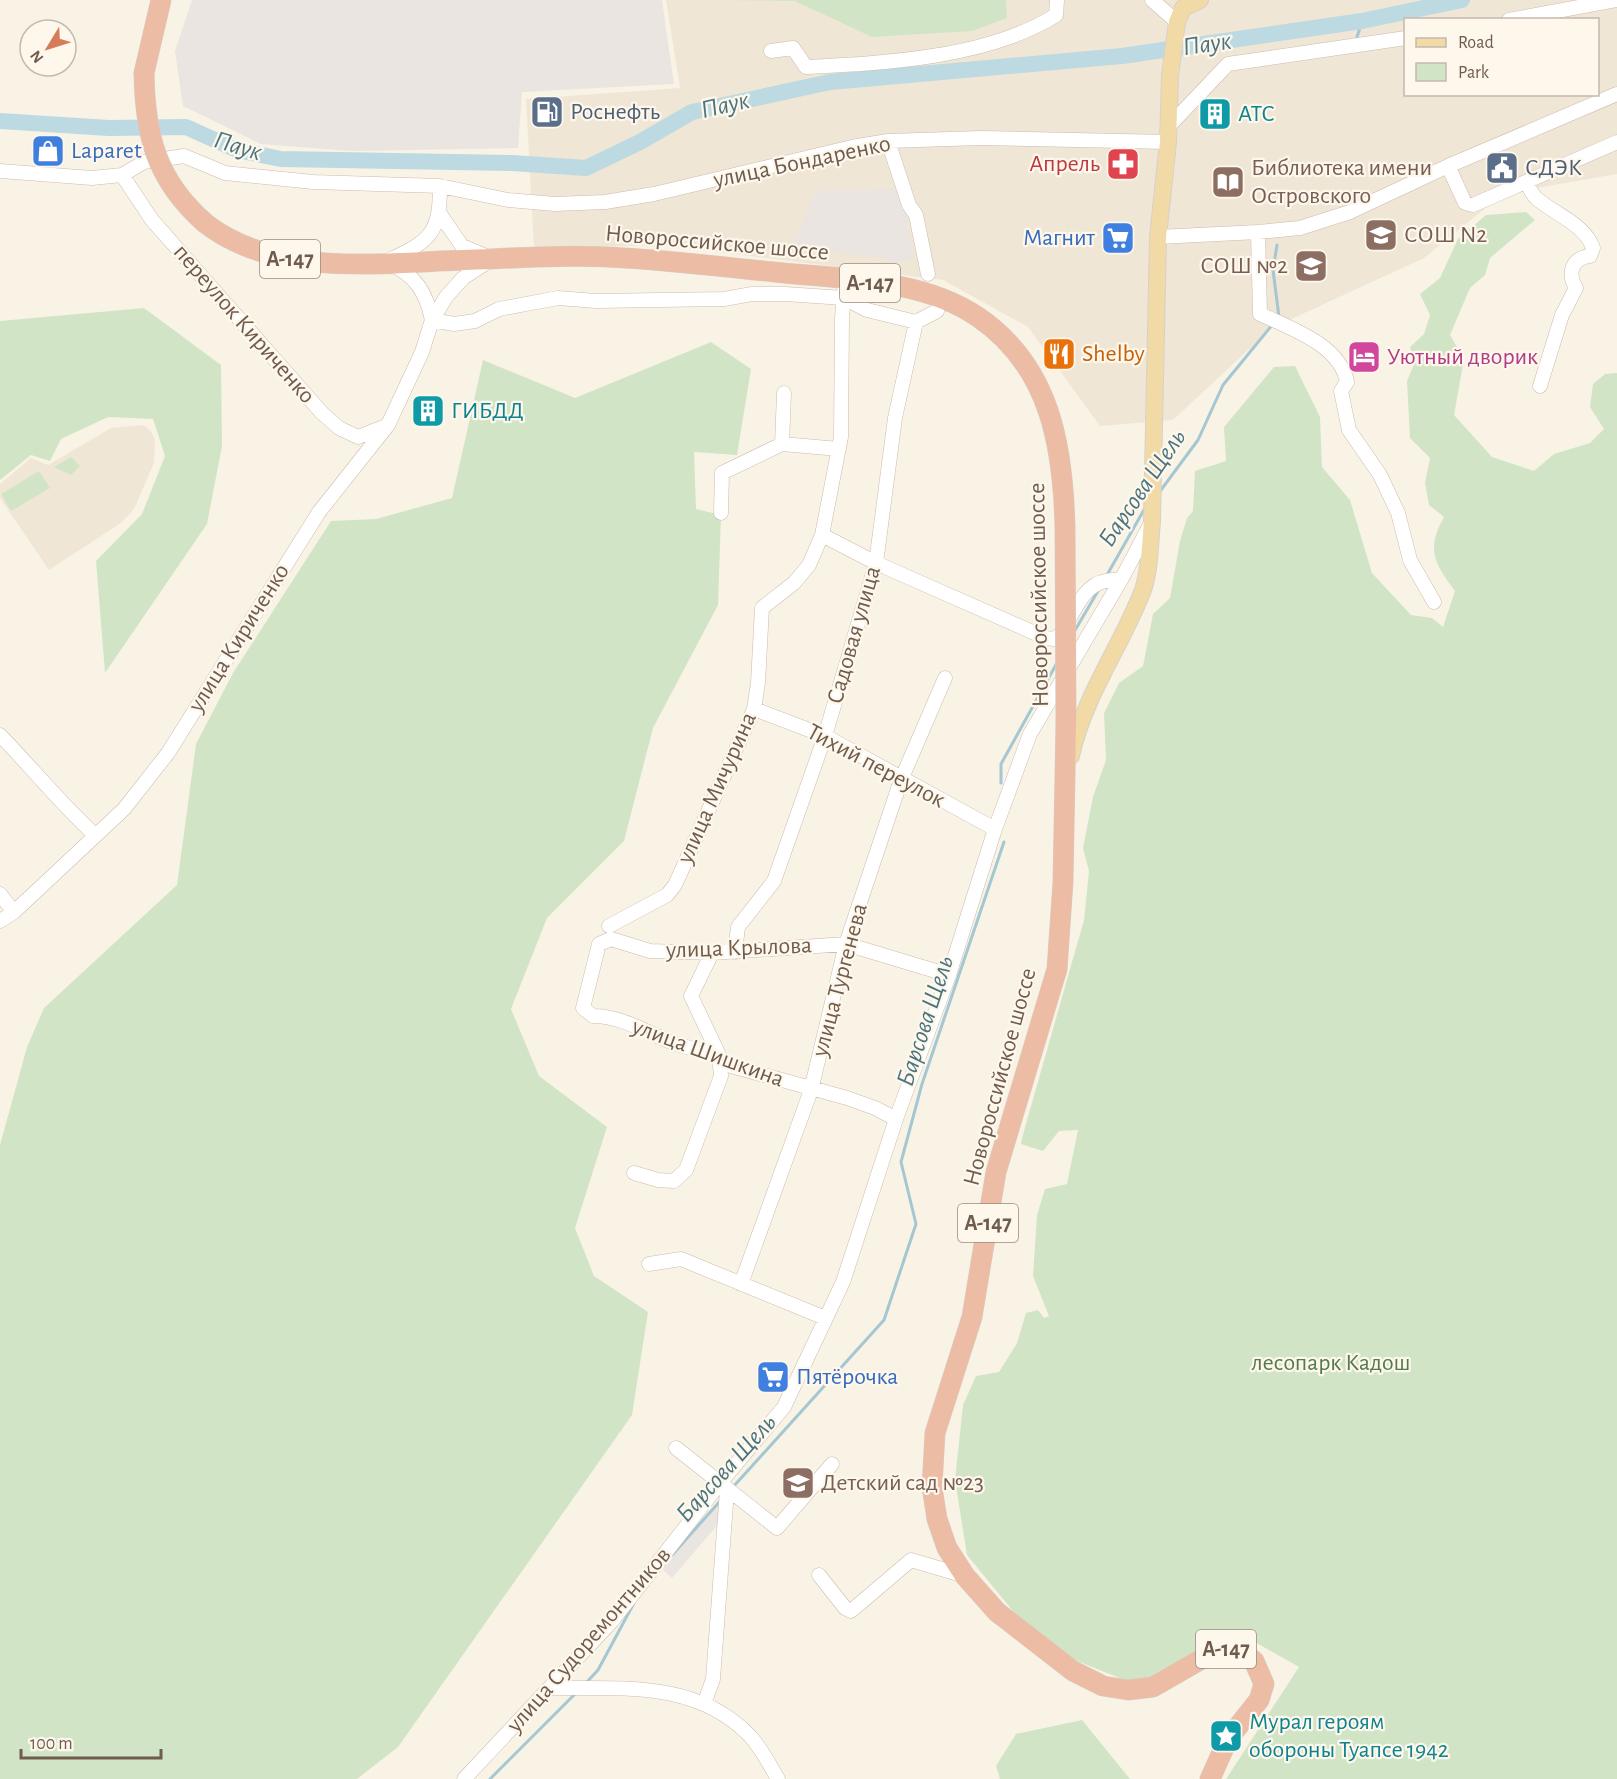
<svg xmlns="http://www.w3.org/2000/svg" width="1617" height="1779" font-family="'Alegreya Sans',sans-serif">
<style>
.residential{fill:#f0e6d5;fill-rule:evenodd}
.industrial{fill:#eae5e0}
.green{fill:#d1e5c6}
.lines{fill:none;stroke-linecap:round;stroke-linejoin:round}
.stream{stroke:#a4c7d1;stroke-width:3}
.river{stroke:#bdd9e1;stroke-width:16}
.minor-casing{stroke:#cabcae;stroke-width:15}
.major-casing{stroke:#d7d1cd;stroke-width:18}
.highway-casing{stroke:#d7d1cd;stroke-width:21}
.minor{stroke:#fff;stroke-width:14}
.major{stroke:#f1daa6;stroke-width:16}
.highway{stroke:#ecbca4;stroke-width:20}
.highway-bridge-casing{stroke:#d7d1cd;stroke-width:21;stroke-linecap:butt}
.highway-bridge{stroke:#ecbca4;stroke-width:20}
.labels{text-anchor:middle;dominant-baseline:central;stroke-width:4.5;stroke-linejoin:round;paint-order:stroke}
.shield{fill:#fdf7ec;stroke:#9a8a7d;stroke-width:1.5}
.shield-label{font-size:22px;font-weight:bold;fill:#705c4e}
.service-label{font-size:24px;fill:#4e5e75;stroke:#fdf7ec;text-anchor:start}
.culture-label{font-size:24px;fill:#0d838f;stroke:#fdf7ec;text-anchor:start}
.shop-label{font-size:24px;fill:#366cbe;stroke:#fdf7ec;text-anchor:start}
.street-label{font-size:24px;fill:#705c4e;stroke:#fdf7ec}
.health-label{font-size:24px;fill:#be3a42;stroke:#fdf7ec;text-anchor:end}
.education-label{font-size:24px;fill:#785e54;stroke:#fdf7ec;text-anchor:start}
.food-label{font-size:24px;fill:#c56008;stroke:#fdf7ec;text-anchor:start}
.hotel-label{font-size:24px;fill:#b23c85;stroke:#fdf7ec;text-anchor:start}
.park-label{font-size:24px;fill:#557a4b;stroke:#fdf7ec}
.water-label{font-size:26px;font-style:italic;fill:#4b7480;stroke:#fdf7ec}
</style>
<rect width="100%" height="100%" fill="#f9f3e6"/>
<path class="residential" d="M666,0H1617V174L1503,194L1424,258L1272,328L1173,420L1100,426L1028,327L943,280L661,245L534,249L526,99L680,88ZM1406,20H1598V94H1406Z
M143,425L150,430L155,439L154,463L134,509L121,523L49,570L0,498V484L31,458L48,465L111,428Z"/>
<path class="industrial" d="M192,0H662L674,84L522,92L518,148L351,151L261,144L183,106L175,51Z
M904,189L913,261L899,260L898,263L888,262L887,258L792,248L816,191Z
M718,1503L724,1508L721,1521L672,1578L662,1569Z"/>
<path class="green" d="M718,0H1006L1007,18L972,31L872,37L795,1Z
M1526,212L1535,220L1490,258L1485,275L1470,288L1450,335L1464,359L1454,415L1492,457L1534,471L1554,454L1590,443L1604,429L1590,407L1593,384L1605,374L1617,373V1779H1226L1299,1667L1246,1637L1216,1640L1182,1668L1137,1685L1062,1655L1022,1622L967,1555L955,1480L963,1405L976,1376L999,1372L1017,1343L1026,1313L1038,1310L1044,1318L1049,1316L1033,1276L1037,1215L1045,1189L1067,1184L1078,1130L1059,1131L1043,1151L1021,1144L1022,1138L1084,920L1089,871L1083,848L1093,797L1106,760L1104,713L1119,683L1143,666L1153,614L1170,598L1180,541L1187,518L1193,511L1195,471L1226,461L1224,427L1274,367L1295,366L1320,417L1322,467L1350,500L1372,573L1411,615L1432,618L1443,627L1455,591C1434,563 1426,549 1444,517L1429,505L1425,483L1430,458L1410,438L1407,381L1415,362L1410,347L1424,334L1430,315L1420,294L1440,278L1458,239L1486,215Z
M144,308L221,365L222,446L207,524L105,673L96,561L142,514L165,456L153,419L108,417L61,439L50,461L31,455L0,480V321Z
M711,342L751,369L737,455L694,452L696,509L721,515L718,605L653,728L624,841L547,918L511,1009L539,1076L607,1127L575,1228L594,1276L648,1312L632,1415L398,1747L357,1779H0V1145L27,1047L44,1008L177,885L196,744L233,673L331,521L376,519L452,498L483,360L575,398Z
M71,457L80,466L71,475L54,467Z
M39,471L50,488L11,511L1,494Z
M1082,1720L1130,1779H1000L996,1766L1016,1734Z"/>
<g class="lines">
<path class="stream" d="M1357,37L1362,21
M1277,245L1273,270L1279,317
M1158,494L1198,440L1223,385L1273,324
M1107,575L1145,508
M1074,632L1098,591
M1001,783V764L1058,661
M733,1487L884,1320L916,1224L901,1162L922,1084L1004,842
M673,1554L721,1500
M585,1684L598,1670L634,1603
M490,1779L576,1693"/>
<path class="river" d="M0,121L109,128L186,127L237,150L281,159L512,163L586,168L640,142L692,112L830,82L1122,56L1362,21L1462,0"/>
<g class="minor-casing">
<path id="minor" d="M1152,0L1177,22
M1509,20L1616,0
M771,51L793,48L806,67C885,63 988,58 1056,15L1057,0
M1168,127L1228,64L1406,38
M888,141L909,205L916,215L928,274
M1448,166L1465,203L1473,205L1617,142
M0,171L92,178L122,175L144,162L184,156L225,173L313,182L440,186L508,200L555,204L605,202L654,194L852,147L888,141L981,138L1168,142
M122,175L152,220L322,413L339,428L358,437L386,426
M1526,182C1529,187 1532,194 1536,198C1554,214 1585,224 1593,248L1590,256C1572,258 1567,273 1576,288L1562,315L1540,386
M440,214L462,246L488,257
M1258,232L1260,314C1292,329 1340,345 1347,382L1341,391L1349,430L1380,475L1398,513L1410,560L1434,602
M1158,237L1258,232L1300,228L1350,212L1448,166L1617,94
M389,260C431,241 440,232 440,186
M390,264C416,276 426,292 432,320
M432,320L454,324L475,321L499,309L558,298L596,301L724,299L752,294H785L844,298L867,310L916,322
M916,322L937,311
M782,444L839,449
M721,513L722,473L782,444L784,393
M822,535L876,563L1046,638L1054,639L1059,636C1078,609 1082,577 1121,580
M754,709L825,736L995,829
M0,735C32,768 60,803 94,834
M0,894L14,912
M0,921L14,912L124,809L168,753L319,512L388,425L422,352L432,320L446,297L463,278L489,261
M609,926L667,895L675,885L754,709L758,683L762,608L794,583L809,565L822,535L841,437L842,318L845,279
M735,952L738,927L774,881L825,736L876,563L895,418L916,322
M896,1119L875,1108L847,1098L731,1066C715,1051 697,1051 676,1044C649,1034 623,1016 593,1016L583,1008L599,944L611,939L650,951L712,953L846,944L949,975
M634,1173L658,1180L674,1181L686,1170L721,1076L719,1055L691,996L712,953
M649,1264L681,1259L825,1318
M741,1284L811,1090L846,944L901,780L945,678
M676,1448L777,1528L832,1464
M819,1575L845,1608L851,1611L911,1560L965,1576
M550,1688C621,1689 696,1680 750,1736C761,1748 770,1765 778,1779
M704,1704L713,1679L727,1490
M464,1779L612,1621L720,1483L784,1407L843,1282L896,1119L949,975L995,829L1030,734L1121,580L1150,525"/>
</g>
<g class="major-casing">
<path id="major" d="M1071,756C1084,696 1121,647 1143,590C1150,569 1150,543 1152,521L1158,237L1168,142L1170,76L1177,22L1183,8L1200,0"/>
</g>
<g class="highway-casing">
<path id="highway" d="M144,73L161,0
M205,223C275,278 380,263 464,260C517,258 572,254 624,258C678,261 731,268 784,273C847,279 924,280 978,317C1051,367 1063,447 1065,527
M1066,721L1063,882L1057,969L996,1172L972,1317L935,1433L932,1487L937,1519L947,1548L965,1576L997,1612L1073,1671L1103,1686L1128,1690L1153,1687L1214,1652L1229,1648L1241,1651L1254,1661L1264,1684L1259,1700L1228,1739L1210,1779"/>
</g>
<use href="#minor" class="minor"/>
<use href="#major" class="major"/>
<use href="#highway" class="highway"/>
<g class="highway-bridge-casing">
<path id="highway-bridge" d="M144,73C145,135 156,180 205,223
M1065,527L1066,721"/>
</g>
<use href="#highway-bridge" class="highway-bridge"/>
</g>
<defs>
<g id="fuel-square" transform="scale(1.725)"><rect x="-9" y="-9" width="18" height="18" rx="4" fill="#5c6f8a" stroke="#fdf7ec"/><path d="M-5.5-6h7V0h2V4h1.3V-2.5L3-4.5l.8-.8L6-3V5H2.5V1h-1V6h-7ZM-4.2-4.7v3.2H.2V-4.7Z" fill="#fff"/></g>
<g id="building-square" transform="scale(1.725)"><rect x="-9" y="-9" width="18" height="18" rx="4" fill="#0f9aa8" stroke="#fdf7ec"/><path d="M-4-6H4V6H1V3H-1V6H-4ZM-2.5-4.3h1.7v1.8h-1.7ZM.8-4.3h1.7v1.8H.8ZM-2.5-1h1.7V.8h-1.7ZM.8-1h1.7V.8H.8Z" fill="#fff"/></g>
<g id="shop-square" transform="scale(1.725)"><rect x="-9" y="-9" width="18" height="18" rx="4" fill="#3f7fe0" stroke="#fdf7ec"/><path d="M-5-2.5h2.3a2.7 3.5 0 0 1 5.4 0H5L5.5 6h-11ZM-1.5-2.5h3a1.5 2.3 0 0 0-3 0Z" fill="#fff"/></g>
<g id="pharmacy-square" transform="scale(1.725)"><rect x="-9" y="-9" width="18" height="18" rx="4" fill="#e0444e" stroke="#fdf7ec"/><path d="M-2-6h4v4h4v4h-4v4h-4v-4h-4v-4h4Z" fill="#fff"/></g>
<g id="civic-square" transform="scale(1.725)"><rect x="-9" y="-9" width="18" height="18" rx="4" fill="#5c6f8a" stroke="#fdf7ec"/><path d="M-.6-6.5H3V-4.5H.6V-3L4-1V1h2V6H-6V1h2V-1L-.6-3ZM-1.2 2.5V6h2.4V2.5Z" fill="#fff"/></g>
<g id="library-square" transform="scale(1.725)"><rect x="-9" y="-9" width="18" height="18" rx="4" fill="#8d6e63" stroke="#fdf7ec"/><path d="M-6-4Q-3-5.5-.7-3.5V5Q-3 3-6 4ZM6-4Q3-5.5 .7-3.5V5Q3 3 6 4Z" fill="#fff"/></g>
<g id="school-square" transform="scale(1.725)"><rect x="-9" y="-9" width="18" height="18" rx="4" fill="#8d6e63" stroke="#fdf7ec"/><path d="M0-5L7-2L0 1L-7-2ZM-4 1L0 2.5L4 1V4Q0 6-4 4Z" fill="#fff"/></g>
<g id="supermarket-square" transform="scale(1.725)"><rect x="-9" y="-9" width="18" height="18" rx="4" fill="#3f7fe0" stroke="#fdf7ec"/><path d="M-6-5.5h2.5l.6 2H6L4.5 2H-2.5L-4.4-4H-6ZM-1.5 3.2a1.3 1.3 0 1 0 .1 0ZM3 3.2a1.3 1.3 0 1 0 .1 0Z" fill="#fff"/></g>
<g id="restaurant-square" transform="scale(1.725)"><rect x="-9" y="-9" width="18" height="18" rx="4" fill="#e8710a" stroke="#fdf7ec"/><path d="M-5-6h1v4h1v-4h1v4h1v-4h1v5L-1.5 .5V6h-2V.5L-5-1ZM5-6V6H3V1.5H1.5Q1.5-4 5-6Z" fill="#fff"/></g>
<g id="hotel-square" transform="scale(1.725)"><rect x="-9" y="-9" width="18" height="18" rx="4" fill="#d1479c" stroke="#fdf7ec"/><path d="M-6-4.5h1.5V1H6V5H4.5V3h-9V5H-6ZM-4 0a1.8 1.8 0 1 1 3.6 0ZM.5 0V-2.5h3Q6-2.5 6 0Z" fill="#fff"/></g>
<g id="sight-square" transform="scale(1.725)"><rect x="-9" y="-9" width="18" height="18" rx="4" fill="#0f9aa8" stroke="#fdf7ec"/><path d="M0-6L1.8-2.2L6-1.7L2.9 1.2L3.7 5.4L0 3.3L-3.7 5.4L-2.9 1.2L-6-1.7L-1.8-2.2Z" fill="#fff"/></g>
</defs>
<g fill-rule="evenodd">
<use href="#fuel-square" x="547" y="112"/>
<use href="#building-square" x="1215" y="114"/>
<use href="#shop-square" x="48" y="151"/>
<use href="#pharmacy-square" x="1123" y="164"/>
<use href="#civic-square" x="1502" y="168"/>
<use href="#library-square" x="1228" y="182"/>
<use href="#school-square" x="1381" y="235"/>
<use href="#supermarket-square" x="1118" y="238"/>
<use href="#school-square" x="1311" y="266"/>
<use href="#restaurant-square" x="1059" y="354"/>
<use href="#hotel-square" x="1364" y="357"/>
<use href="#building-square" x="428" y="411"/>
<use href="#supermarket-square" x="773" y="1377"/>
<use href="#school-square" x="798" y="1483"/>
<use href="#sight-square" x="1226" y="1736"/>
</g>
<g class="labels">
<g class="shield">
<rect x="260" y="240" width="60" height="38" rx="4.5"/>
<rect x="840" y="264" width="60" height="38" rx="4.5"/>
<rect x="958" y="1204" width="60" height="38" rx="4.5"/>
<rect x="1196" y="1630" width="60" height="38" rx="4.5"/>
</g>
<g class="shield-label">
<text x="290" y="259">А-147</text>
<text x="870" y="283">А-147</text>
<text x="988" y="1223">А-147</text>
<text x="1226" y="1649">А-147</text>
</g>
<g class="service-label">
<text x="570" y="112">Роснефть</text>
<text x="1525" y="168">СДЭК</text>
</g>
<g class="culture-label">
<text x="1238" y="114">АТС</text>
<text x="451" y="411">ГИБДД</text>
<text x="1249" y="1722">Мурал героям<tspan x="1249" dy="28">обороны Туапсе 1942</tspan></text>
</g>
<g class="shop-label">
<text x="71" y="151">Laparet</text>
<text x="1095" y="238" text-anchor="end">Магнит</text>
<text x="796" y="1377">Пятёрочка</text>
</g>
<g class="street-label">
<text transform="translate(802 162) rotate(-12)">улица Бондаренко</text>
<text transform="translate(717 243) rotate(5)">Новороссийское шоссе</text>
<text transform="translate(244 324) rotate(49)">переулок Кириченко</text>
<text transform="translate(1039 595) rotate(-91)">Новороссийское шоссе</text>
<text transform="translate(854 635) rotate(-74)">Садовая улица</text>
<text transform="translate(239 638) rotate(-58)">улица Кириченко</text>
<text transform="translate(876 766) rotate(28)">Тихий переулок</text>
<text transform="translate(717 788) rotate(-66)">улица Мичурина</text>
<text transform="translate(739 948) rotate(-2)">улица Крылова</text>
<text transform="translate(840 980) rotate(-75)">улица Тургенева</text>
<text transform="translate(708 1053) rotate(20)">улица Шишкина</text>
<text transform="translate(1000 1077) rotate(-75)">Новороссийское шоссе</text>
<text transform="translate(589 1640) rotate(-49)">улица Судоремонтников</text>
</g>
<g class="health-label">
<text x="1100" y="164">Апрель</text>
</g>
<g class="education-label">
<text x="1251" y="168">Библиотека имени<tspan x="1251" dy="28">Островского</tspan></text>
<text x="1404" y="235">СОШ N2</text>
<text x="1288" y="266" text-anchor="end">СОШ №2</text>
<text x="821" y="1483">Детский сад №23</text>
</g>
<g class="food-label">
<text x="1082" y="354">Shelby</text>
</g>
<g class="hotel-label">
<text x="1387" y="357">Уютный дворик</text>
</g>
<g class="park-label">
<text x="1331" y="1363">лесопарк Кадош</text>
</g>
<g class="water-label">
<text transform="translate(1207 44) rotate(-8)">Паук</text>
<text transform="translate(725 105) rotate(-13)">Паук</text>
<text transform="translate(238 146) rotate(17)">Паук</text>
<text transform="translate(1142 488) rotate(-56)">Барсова Щель</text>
<text transform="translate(925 1021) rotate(-72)">Барсова Щель</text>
<text transform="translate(726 1468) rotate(-48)">Барсова Щель</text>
</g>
</g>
<rect x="1404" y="18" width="195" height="78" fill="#fdf7ec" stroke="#c5b9ad" stroke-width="1.5"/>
<rect x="1416" y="38" width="30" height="9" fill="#f1daa6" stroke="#c5b9ad" stroke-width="1.5"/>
<text x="1458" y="48" font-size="18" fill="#705c4e">Road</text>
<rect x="1416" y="63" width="30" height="18" fill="#d1e5c6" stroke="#c5b9ad" stroke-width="1.5"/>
<text x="1458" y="78" font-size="18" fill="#705c4e">Park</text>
<g transform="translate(48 48) rotate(232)"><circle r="28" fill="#fdf7ec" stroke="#c5b9ad" stroke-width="1.5"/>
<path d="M0-4.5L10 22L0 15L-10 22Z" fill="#d57d5a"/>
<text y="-9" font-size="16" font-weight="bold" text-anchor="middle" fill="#705c4e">N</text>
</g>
<path d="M21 1749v9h140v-9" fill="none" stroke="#705c4e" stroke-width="3"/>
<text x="30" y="1749" font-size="18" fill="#705c4e" stroke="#fdf7ec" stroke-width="4.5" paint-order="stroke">100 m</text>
</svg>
